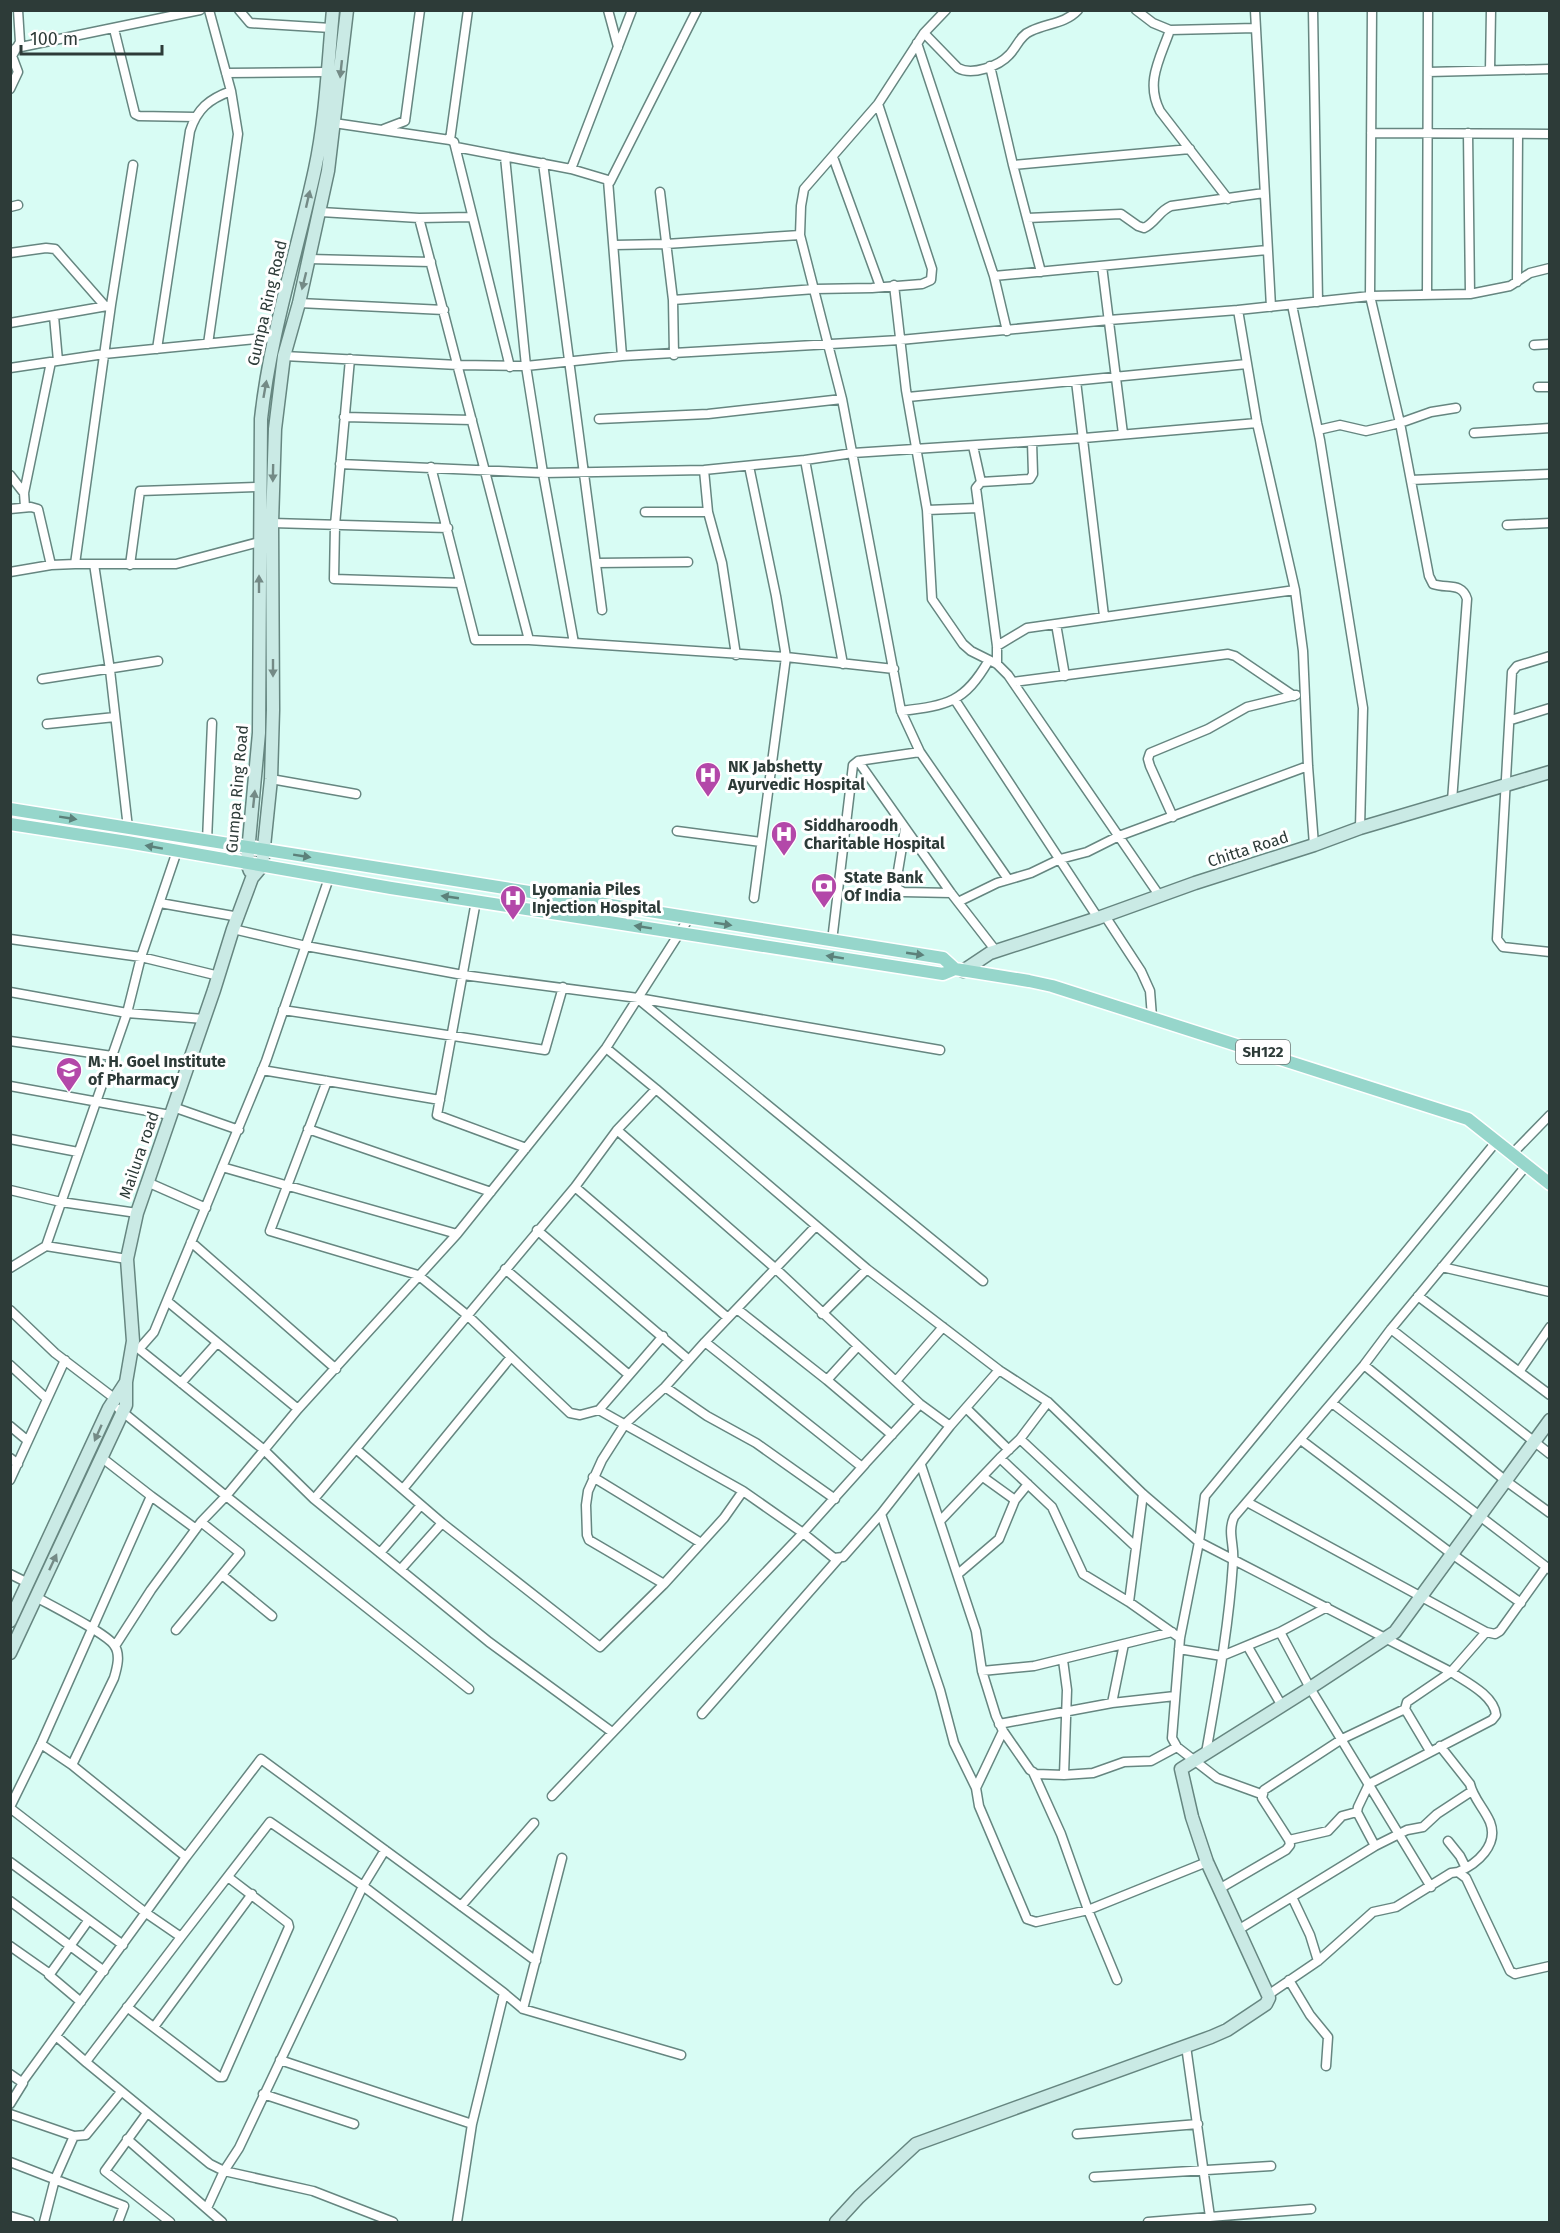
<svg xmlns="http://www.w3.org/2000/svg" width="1560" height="2233" font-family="'Fira Sans',sans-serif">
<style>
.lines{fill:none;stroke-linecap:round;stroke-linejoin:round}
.street-casing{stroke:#668680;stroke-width:11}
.secondary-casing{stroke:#668680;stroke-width:15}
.primary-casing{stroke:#fff;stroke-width:15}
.street{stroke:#fff;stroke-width:8}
.secondary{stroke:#caeae5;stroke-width:12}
.primary{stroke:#96d6cb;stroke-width:12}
.oneway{fill:#748a86}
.oneway2{fill:#5c817a}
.labels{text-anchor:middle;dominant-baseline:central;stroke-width:6;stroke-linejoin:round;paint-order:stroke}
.shield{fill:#fff;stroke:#6c7674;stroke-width:1.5}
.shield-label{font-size:15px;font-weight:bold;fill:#2d3b38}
.street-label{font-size:16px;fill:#2d3b38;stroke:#fff}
.poi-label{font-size:16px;font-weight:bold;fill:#2d3b38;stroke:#fff;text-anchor:start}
</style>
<rect width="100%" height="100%" fill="#d8fcf4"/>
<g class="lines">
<g class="street-casing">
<path id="street" d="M239,10L250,23L331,28
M608,10L618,47
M1136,10L1153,23L1170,30L1256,28
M1255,10L1271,307
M1313,10L1318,302
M1372,10L1370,296L1400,423L1429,576L1433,584C1447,589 1462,582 1467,599L1452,801
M114,29L135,114L139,116L195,117
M1170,30C1160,59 1145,82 1160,111L1228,199
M924,33L958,68C972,76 999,66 1009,55C1017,47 1020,35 1031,31C1047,23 1065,24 1078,10
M917,43L994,276L1007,331
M16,48L200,10
M990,66L1013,165L1041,272
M1490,70L1491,10
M1428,72L1550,69
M226,73L327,72
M10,89L18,72L12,56L20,42L18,10
M334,123L450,140L454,142L510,367
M384,129L405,121L420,10
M1371,133L1550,134
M1468,133L1470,294
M450,140L468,10
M456,147L571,169L608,180L622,356
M505,157L526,366L543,473L574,643
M833,157L880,286
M543,163L602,610
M1013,165L1190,149
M571,169L632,10
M610,182L697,10
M660,192L673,300L674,355
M10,207L18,205
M321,212L419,218L472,217
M419,218L529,640
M1027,218L1121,214L1138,226L1144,228C1155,223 1159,211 1171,206L1264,193
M800,235L801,206L804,189L878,104L924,33L946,10
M614,245L666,244L800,235L842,399L901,711L920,752L1008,879
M10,253L46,248L55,249L105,306
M309,259L431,262
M1102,266L1123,434
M994,276L1267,250
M1517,282L1518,134
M894,285L906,390L927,510L932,599L963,644L971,651L997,664L1008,675L1159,895
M1427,295L1428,10
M673,300L815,289L872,288L922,284L931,280L932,269L878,104
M299,303L444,310
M1292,305L1320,440L1363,708L1360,828
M1238,310L1257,423L1295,590L1303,651L1308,766L1314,845
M54,316L58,361
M10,323L107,306
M208,344L238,134L231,91L209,10
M1534,345L1550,344
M157,349L190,131C197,109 209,99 231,91
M284,356L458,365L526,366L622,356L900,340L1109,320L1238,310L1370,296L1470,294L1510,286L1530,273L1550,268
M350,359L335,525L334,579L460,583
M10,368L104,354L275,337
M1076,381L1104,616
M1538,387H1550
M908,397L1247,364
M344,417L472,420
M599,419L708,414L842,399
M1318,430L1340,425L1366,431L1400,423L1431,412L1456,408
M1474,433L1550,428
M973,446L981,482
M805,460L843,664
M340,464L543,473L704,470L805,460L853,453L1084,438L1257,423
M749,466L776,596L786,657L754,898
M431,467L475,640H529L786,657L894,669
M704,470L708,512L722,563L736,655
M10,475L24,493
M1411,480L1550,474
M25,507L24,493L51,362
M10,509L31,507L38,509L51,565
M927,510L978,508
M645,512H708
M272,523L448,528
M1507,525L1550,523
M596,563L688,562
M75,564H94L110,670L128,828
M94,564H176L259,542
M130,565L140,491L259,487
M10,572L51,565L75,564L111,305L133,165
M1056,624L1065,676
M997,646L1027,628L1295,590
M1550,656L1517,666L1512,672L1497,939L1503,947L1550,952
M997,664V646L976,488L981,482L1030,479L1033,474L1032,442
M42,679L158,661
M1013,682L1228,654L1235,656L1294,696
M955,700L1098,918
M901,711C948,705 964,703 989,660
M1511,720L1550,708
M47,724L115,717
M858,761L951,893L996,951
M271,779L356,794
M1173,817L1150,766L1148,759L1150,753L1208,729L1247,707L1296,695
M905,829L896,883L898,889L903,892L951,893
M677,831L761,842
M207,841L212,723
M476,901L437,1115L526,1148
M958,902L997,883L1031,873L1060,859L1087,852L1119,836L1308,766
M160,903L239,917
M1105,916L1141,971L1150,991L1152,1017
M233,929L306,946L463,975L638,998L940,1050
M10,939L141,957L219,976
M832,941L853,765L858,761L920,752
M10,992L127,1013L204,1019
M638,999L983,1281
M283,1010L545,1050L563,987
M10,1041L112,1056
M262,1070L440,1100
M327,1081L270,1231L418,1275L467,1315L570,1413L580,1415L599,1410
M10,1086L170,1115
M656,1089L867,1269L999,1370L1048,1402L1143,1494L1199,1542L1451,1672C1466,1682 1494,1695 1496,1715L1492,1720L1369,1784L1358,1807L1357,1812L1375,1846
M173,1107L239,1130
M308,1129L491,1192
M617,1130L776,1269L920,1404L950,1426
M10,1139L78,1152
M1512,1154L1550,1115
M222,1167L457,1234
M147,1182L206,1208
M575,1187L728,1318
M10,1190L61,1202L137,1213
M537,1230L689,1360
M191,1242L336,1369
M46,1246L127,1259
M1442,1267L1550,1292
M10,1268L46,1246L127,1013L141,957L177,851
M505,1269L629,1375
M1418,1296L1550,1395
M167,1301L298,1409
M737,1309L827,1380L892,1435
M10,1310L55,1353L114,1398
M822,1314L867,1269
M1391,1329L1550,1454
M663,1336L599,1410L743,1491L803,1533L834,1558L843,1557L881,1514L950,1426L999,1370
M705,1342L862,1467L920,1404
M133,1347L139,1349L154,1332L266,1061L329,878
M139,1349L263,1449L314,1499L489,1642L612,1732
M10,1365L47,1399
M1364,1365L1506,1481L1550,1513
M1519,1372L1550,1327
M827,1380L858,1346
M896,1381L943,1327
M181,1383L217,1343
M665,1387L707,1416L756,1443L835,1499
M1048,1402L1020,1439L1000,1458L1052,1507L1083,1574L1129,1602L1180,1638
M1332,1403L1549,1569
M966,1408L1009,1450
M119,1409L226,1496L469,1689
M10,1426L28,1441
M1020,1439L1136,1547
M1301,1440L1452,1554L1521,1603
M356,1449L442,1523L600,1647L664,1584L724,1518L743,1491
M10,1458L18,1464
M921,1465L976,1631L982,1671L996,1716L1003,1731L1030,1770L1036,1774L1064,1775L1093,1773L1124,1762L1151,1761L1177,1747
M593,1477L701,1543
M983,1477L1015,1500
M10,1480L65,1360
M403,1489L511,1357
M151,1496L196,1529
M314,1499L575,1187L617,1130L656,1089L606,1048
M1247,1502L1486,1632L1495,1634L1500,1631L1546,1567
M881,1514L940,1690L954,1743L976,1788L979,1806L1027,1919L1036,1922L1088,1910L1207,1862
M940,1521L1000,1458
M380,1553L421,1505
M401,1569L442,1523
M10,1574L28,1583
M958,1574L999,1539L1015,1500L1028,1484
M222,1575L272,1616
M664,1584L589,1540L587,1535L586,1505L588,1491L602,1460L625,1424L665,1387L705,1342L815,1227
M36,1597C52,1606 106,1633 114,1645C121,1654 117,1668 114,1678L72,1765
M1129,1602L1143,1494
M176,1630L240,1553L201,1522
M1280,1632L1310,1688L1431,1887
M115,1646L151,1590L201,1522L226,1496L298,1409L457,1234L606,1048L689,918
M1248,1647L1282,1706
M1179,1649L1222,1656L1280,1632L1327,1607
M1063,1660L1067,1690L1064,1775
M982,1671L1034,1666L1172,1632
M1112,1703L1124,1644
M702,1714L838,1559
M999,1724L1112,1703L1175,1696
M41,1744L72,1765L186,1857
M1440,1746L1470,1784C1473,1798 1484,1808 1490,1822C1499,1845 1477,1864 1458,1872
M1430,1751L1405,1709L1407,1702L1451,1672L1486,1632
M1206,1753C1217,1690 1229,1626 1233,1562C1235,1546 1227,1533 1234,1517L1364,1365L1391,1329L1526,1166
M1033,1772L1061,1834L1088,1910L1117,1980
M976,1788L1003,1731
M1261,1794L1217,1778L1177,1747L1172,1738L1180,1638L1199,1542L1205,1496L1496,1142
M552,1796L803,1533L865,1464
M10,1807L41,1744L151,1496L101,1457
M10,1808L146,1913L181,1937L270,1822L363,1886L504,1993
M1289,1840L1328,1831L1342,1816L1357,1812
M1448,1841L1460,1856L1466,1868
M10,1862L123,1945
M1219,1889L1286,1850L1290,1845L1289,1840L1262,1798L1264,1790L1342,1739L1405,1709
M1292,1897L1310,1935L1318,1961
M10,1901L104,1971
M461,1906L534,1823
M1238,1930L1375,1846L1407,1830L1423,1827L1437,1814L1472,1791
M181,1937L88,2059L87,2063L210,2164L224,2171L313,2191L393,2222
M10,1946L50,1974L88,1921
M49,1975L81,2002
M1289,1980L1310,2015L1328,2037L1326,2066
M1268,1995L1318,1961L1373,1912L1396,1907L1451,1873L1458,1872L1466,1878L1510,1971L1515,1974L1519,1973L1550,1966
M127,2007L219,2077H223L289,1927L288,1923L228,1877
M523,2009L562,1858
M154,2027L252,1894
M56,2036L87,2063
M1186,2046L1210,2217
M280,2060L472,2124L457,2222
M10,2074L23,2083L10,2104
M23,2081L186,1857L261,1759L536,1961
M263,2094L354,2124
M147,2113L105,2171L170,2222
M10,2114L74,2136L55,2179L44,2222
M472,2124L504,1993L523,2009L681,2055
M1077,2134L1198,2124
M74,2136L86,2135L121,2092
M127,2139L222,2222
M10,2162L124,2206L118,2222
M1094,2177L1271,2166
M207,2208L224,2171L239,2148L363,1886L385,1850
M10,2216L30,2222
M1148,2222L1311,2209"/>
</g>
<g class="secondary-casing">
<path id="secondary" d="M250,871L247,863L259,733L261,419C270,335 297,252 315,169C326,118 328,63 333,10
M963,971L990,953L1098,918L1195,883L1314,845L1360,828L1550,772
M10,1621L109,1408L126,1382
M10,1653L126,1405V1382L133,1341L127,1259L137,1213L214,990L233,929L252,878L262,866L271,779L273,710L272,523L275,429L284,356L299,303L328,171L347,10
M836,2222L859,2197L916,2144L1211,2037L1227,2030L1266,2004L1269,1998L1268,1995L1207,1862L1192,1817L1181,1769L1310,1688L1395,1632L1550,1420"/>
</g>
<g class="primary-casing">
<path id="primary" d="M10,809L943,958L955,969
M10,824L127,842L391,888L943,974L955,969L1029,981L1052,986L1468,1119L1550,1184"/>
</g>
<use href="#street" class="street"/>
<use href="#secondary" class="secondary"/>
<use href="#primary" class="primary"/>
</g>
<defs><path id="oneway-solid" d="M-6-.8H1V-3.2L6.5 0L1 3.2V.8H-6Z" transform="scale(1.5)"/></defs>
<g class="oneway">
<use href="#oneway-solid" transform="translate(341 69) rotate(96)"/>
<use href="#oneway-solid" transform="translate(308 199) rotate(-77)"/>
<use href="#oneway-solid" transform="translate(304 281) rotate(104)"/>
<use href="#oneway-solid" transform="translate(265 389) rotate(-80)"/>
<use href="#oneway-solid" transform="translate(273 473) rotate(91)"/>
<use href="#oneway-solid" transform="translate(259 584) rotate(-90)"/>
<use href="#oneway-solid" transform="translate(273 668) rotate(90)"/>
<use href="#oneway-solid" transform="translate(254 799) rotate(-84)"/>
<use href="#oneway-solid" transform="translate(98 1433) rotate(114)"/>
<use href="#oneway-solid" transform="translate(53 1562) rotate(-65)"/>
</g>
<g class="oneway2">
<use href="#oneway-solid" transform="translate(68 818) rotate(9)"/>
<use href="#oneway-solid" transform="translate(154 847) rotate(-170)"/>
<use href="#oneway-solid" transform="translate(302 856) rotate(9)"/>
<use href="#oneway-solid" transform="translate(450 897) rotate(-172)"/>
<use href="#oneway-solid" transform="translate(723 924) rotate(9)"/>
<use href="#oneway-solid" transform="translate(643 927) rotate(-171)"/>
<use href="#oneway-solid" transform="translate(915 954) rotate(8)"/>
<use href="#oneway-solid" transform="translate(835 957) rotate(-171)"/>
</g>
<defs>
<g id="hospital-pin" transform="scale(1.35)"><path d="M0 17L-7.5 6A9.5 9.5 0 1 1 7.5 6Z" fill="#b348a9" stroke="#fff"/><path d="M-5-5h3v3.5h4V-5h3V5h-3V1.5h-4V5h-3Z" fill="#fff"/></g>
<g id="bank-pin" transform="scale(1.35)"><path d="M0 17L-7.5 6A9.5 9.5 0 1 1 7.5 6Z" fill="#b348a9" stroke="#fff"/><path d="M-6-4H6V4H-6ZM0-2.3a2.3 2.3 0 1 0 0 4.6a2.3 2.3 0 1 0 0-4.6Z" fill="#fff"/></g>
<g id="university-pin" transform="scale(1.35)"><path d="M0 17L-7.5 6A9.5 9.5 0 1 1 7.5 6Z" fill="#b348a9" stroke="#fff"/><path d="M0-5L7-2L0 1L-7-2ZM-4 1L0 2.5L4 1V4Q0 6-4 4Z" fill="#fff"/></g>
</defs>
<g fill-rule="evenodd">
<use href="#hospital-pin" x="708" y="775"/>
<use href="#hospital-pin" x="784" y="834"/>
<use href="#bank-pin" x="824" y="886"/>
<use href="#hospital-pin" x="513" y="898"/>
<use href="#university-pin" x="69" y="1070"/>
</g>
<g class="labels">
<rect class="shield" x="1236" y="1040" width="54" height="24" rx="4.5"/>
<g class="shield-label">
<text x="1263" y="1052">SH122</text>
</g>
<g class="street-label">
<text transform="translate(267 303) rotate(-77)">Gumpa Ring Road</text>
<text transform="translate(237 789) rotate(-85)">Gumpa Ring Road</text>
<text transform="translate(1248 849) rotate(-18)">Chitta Road</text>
<text transform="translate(139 1155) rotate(-71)">Mailura road</text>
</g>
<g class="poi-label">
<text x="728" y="766">NK Jabshetty<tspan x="728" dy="18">Ayurvedic Hospital</tspan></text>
<text x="804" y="825">Siddharoodh<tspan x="804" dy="18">Charitable Hospital</tspan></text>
<text x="844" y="877">State Bank<tspan x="844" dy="18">Of India</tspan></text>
<text x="532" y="889">Lyomania Piles<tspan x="532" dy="18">Injection Hospital</tspan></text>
<text x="88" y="1061">M. H. Goel Institute<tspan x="88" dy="18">of Pharmacy</tspan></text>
</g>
</g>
<rect width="1560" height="2233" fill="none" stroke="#2d3b38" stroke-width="24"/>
<path d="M21 45v9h141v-9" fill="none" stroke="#2d3b38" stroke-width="3"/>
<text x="30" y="45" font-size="18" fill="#2d3b38" stroke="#ffffff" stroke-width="4.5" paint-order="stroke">100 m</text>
</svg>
